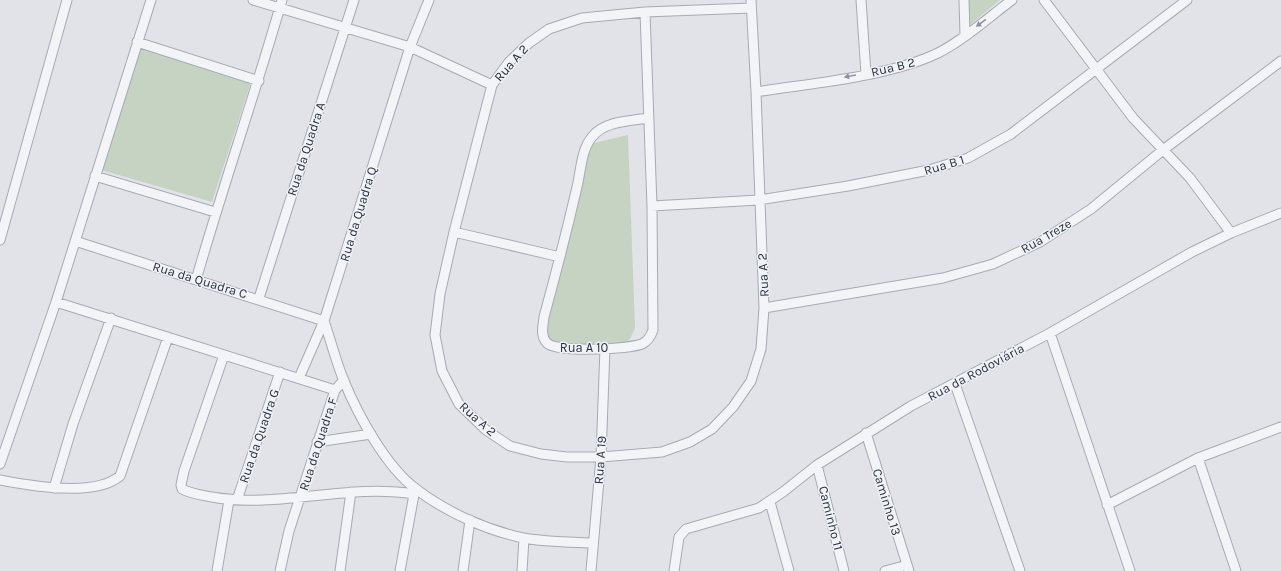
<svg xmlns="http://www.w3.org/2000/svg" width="1281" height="571" font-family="Karla,sans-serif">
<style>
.green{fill:#c6d2c2}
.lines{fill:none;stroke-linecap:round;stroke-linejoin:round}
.street-casing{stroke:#a6aab3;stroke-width:11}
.street{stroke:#f3f4f7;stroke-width:9}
.oneway{fill:#8e929c}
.labels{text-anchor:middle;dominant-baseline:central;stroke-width:3;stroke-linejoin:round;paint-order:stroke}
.street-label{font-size:13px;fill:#2a3140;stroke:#f0f2f6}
</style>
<rect width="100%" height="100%" fill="#e1e3e9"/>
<path class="green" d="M965,0H1000L966,28Z
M139,48L251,82L212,202L101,170Z
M628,135L635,328L630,339L625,343L555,346L542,332L590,144Z"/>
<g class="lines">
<g class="street-casing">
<path id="street" d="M253,0L410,47L492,85
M751,0L756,92L764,308L761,349L751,381L733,407L712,429L690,442L662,452L601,457H567L541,454L510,446L486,430L459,404L442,371L435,335L440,294L454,232L492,85L509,62L529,43L549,29L582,18L645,12L751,8
M861,0L866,74
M964,0L965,35
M1044,0L1133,118L1190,178L1231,233
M645,12L652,206L653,330C651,336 648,341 642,344C628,349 557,353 547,343C540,336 543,326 544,317C556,273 567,230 577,187C581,171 581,150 592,137C604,121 630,121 648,118
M137,42L259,81
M756,92C812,83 888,77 938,53C964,40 989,17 1012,0
M95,176L215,212
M652,206L759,200L848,186L929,170L968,158L1011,134L1187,0
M454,232L560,257
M0,240L67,0
M75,241L324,321C331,341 336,362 344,381C358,415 386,467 416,489C446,512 486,530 523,538C546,542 570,542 593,543
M196,280C223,186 255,94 282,0
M259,298L354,0
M56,302L335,390L344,380
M764,308L943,278L993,264L1040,242L1091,209L1163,150L1281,61
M1050,333L1130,571
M224,355L184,471L181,485L182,489C191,494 202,495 212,497C278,509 347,483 414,494
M299,378L324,321L410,47L429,0
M955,384L1020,571
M866,433L909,571
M317,442L371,434
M1198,458L1236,571
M0,464L56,302L151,0
M817,465L844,571
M0,480C30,486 95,497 120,476L168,337
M54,488L73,424L111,318
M237,500L280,372
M770,502L789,571
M1107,505L1198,458L1281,427
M217,571L229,500
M280,571L289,531L335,390
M340,571L351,492
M400,571L415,489
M463,571L470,520
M522,571L524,538
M591,571L601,457L605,348
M674,571L679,537L686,529L759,508L783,492L817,465L911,406L1050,333L1192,252L1231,233L1281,213
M885,571L907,565"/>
</g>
<use href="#street" class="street"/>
</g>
<defs><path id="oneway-solid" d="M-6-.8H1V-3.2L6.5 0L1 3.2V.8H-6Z"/></defs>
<g class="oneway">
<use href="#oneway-solid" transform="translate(981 23) rotate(144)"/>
<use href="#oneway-solid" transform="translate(850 76) rotate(170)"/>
</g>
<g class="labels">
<g class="street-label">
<text transform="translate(511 63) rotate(-49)">Rua A 2</text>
<text transform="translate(893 67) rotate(-14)">Rua B 2</text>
<text transform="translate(306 149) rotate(-72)">Rua da Quadra A</text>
<text transform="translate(944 165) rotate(-17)">Rua B 1</text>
<text transform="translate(358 214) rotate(-73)">Rua da Quadra Q</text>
<text transform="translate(1046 236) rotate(-30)">Rua Treze</text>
<text transform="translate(763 275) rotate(-93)">Rua A 2</text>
<text transform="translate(200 280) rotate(17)">Rua da Quadra C</text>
<text x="584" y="347">Rua A 10</text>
<text transform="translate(976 372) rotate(-28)">Rua da Rodoviária</text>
<text transform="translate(478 419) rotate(42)">Rua A 2</text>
<text transform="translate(259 436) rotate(-71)">Rua da Quadra G</text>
<text transform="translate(318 444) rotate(-72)">Rua da Quadra F</text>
<text transform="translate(600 460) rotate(-86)">Rua A 19</text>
<text transform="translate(887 502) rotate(73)">Caminho 13</text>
<text transform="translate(831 518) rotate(76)">Caminho 11</text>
</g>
</g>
</svg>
